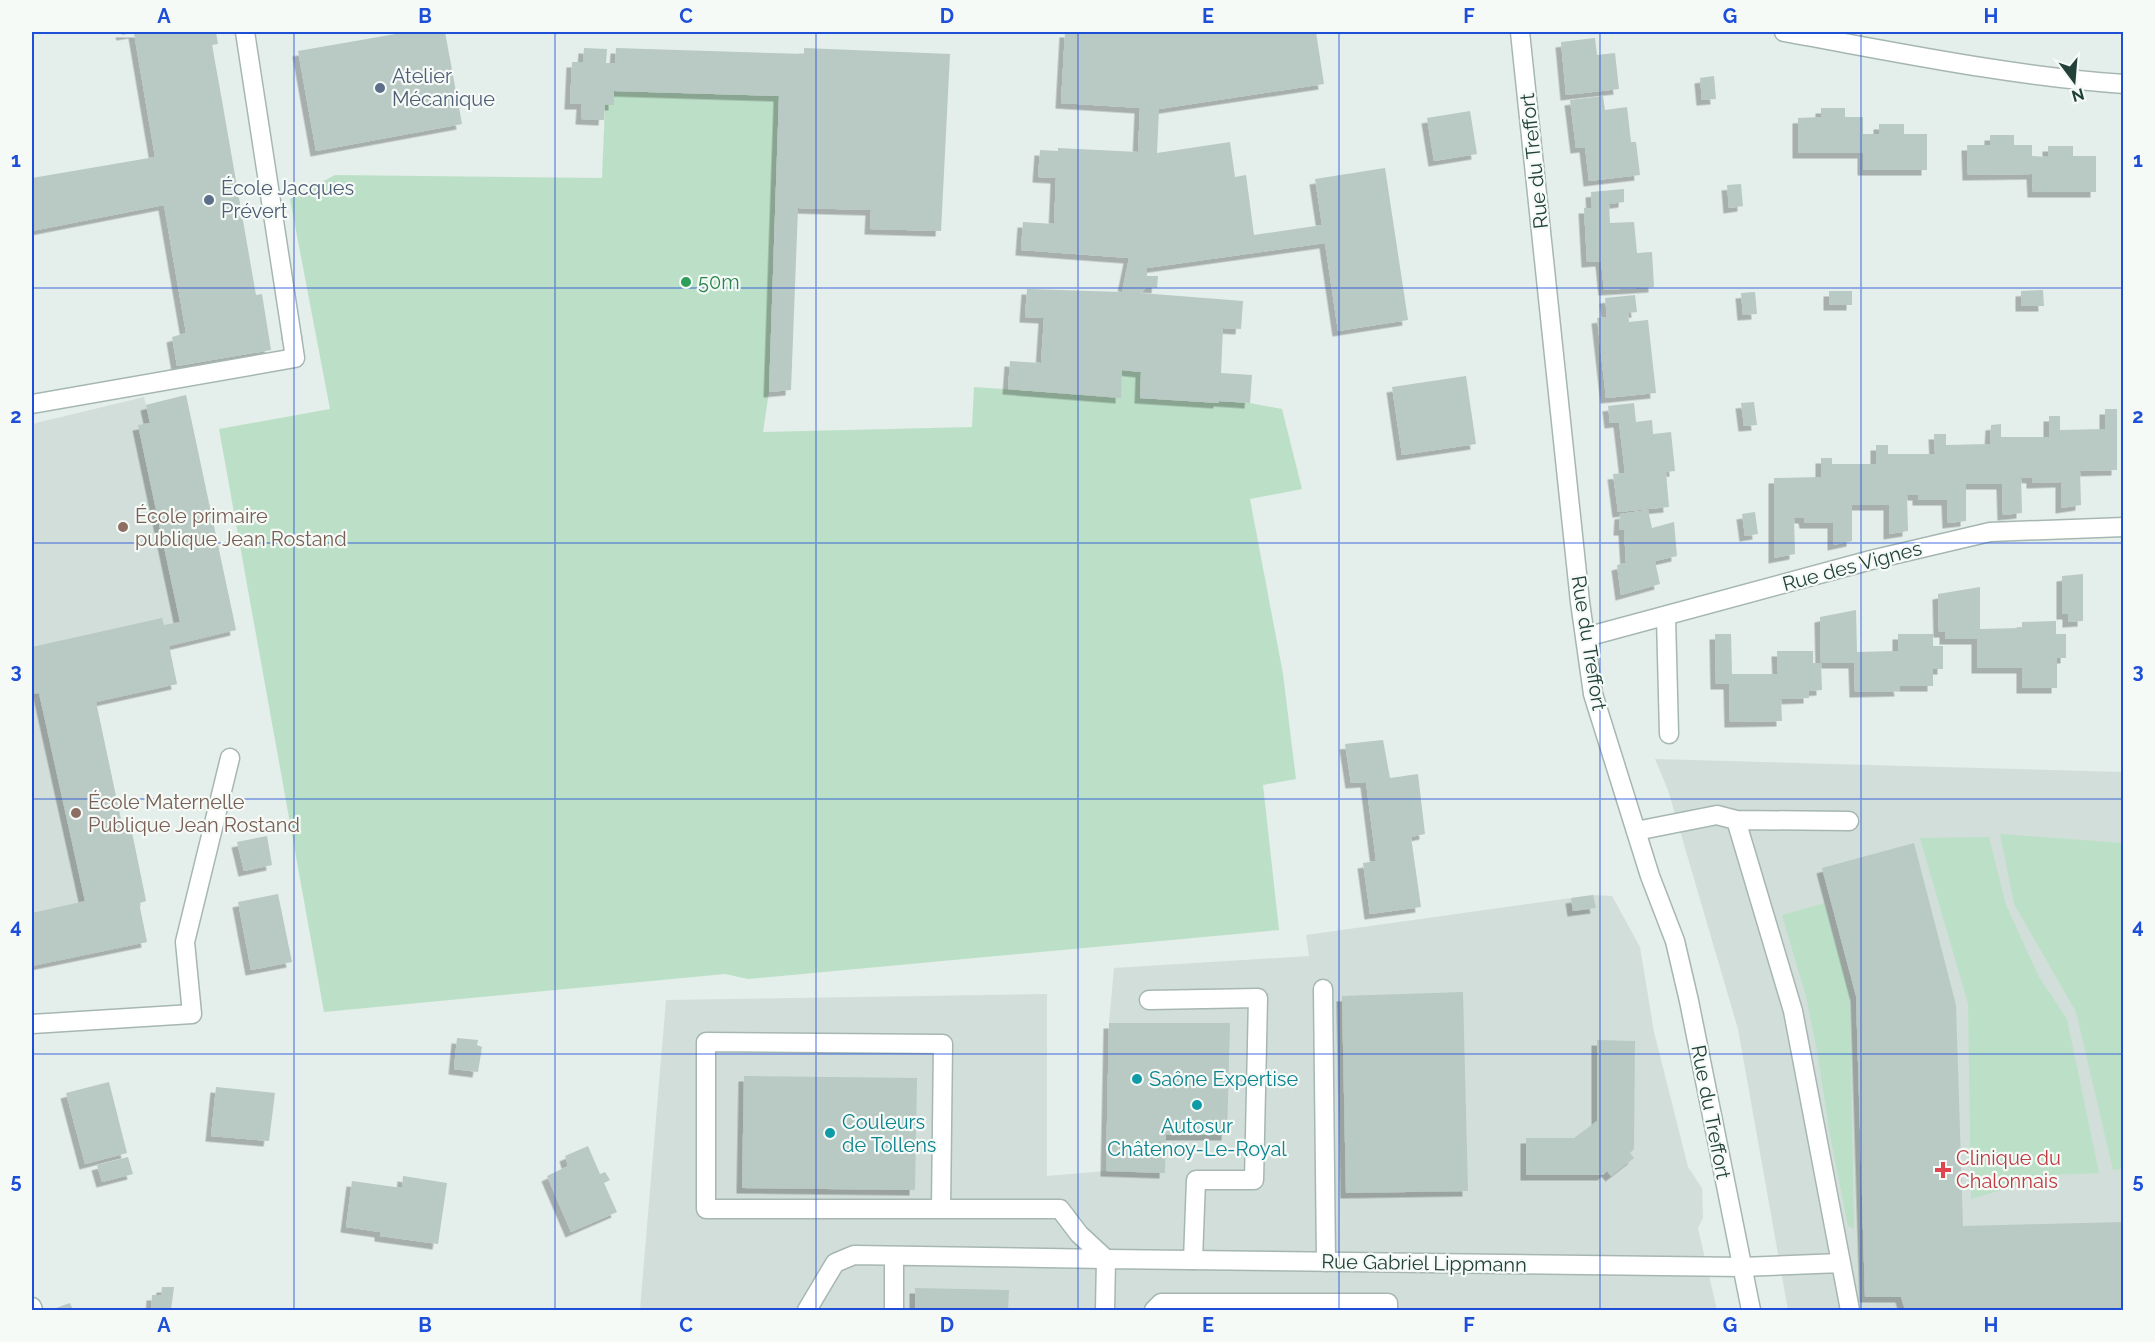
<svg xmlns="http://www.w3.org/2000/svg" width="2155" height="1342" font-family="Raleway,sans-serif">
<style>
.built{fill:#d2ded9}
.green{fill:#bce0c7}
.building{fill:#b9c9c3;filter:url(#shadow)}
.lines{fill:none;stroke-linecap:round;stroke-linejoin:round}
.lane-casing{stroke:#a6b7b1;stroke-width:21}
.street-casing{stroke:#a6b7b1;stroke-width:21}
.secondary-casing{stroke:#a1bab2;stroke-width:21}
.lane{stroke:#fff;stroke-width:18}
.street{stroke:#fff;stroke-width:18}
.secondary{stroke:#fff;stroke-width:18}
.grid{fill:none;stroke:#1d4ed8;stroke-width:1.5;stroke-opacity:0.55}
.service-dot{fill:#5c6f8a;stroke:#f5faf7;stroke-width:2}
.leisure-dot{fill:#2e9e5b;stroke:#f5faf7;stroke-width:2}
.education-dot{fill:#8d6e63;stroke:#f5faf7;stroke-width:2}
.culture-dot{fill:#0f9aa8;stroke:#f5faf7;stroke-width:2}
.health-dot{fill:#e0444e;stroke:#f5faf7;stroke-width:2}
.labels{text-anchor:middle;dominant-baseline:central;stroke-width:4.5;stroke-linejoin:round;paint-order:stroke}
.service-label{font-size:20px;fill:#4e5e75;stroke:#f5faf7;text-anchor:start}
.street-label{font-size:20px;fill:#224139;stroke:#f5faf7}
.leisure-label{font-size:20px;fill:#27864d;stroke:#f5faf7;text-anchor:start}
.education-label{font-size:20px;fill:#785e54;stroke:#f5faf7;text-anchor:start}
.culture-label{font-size:20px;fill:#0d838f;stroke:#f5faf7;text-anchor:start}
.health-label{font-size:20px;fill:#be3a42;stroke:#f5faf7;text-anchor:start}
.neatline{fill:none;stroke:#1d4ed8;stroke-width:2}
.grid-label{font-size:20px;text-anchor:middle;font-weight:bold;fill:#1d4ed8}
</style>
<defs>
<filter id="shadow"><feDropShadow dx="-5.5" dy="5.5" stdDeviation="0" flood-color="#0004"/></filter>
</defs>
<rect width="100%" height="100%" fill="#e4eeea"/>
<path class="built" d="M186,395L236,630L169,646L177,684L96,702L122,824L130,823L146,901L139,904L147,942L32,966V424L144,397L146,405Z
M1655,759L2123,772V1310H1788L1738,1029L1668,790Z
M1593,895L1612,896L1640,947L1654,1032L1688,1167L1702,1188L1703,1218L1698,1228L1717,1310H640L666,1000L1047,994V1176L1106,1171L1109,1023L1114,968L1309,956L1306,935Z"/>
<path class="green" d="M614,91L779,96L769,392L763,432L972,427L974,387L1120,397L1122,370L1141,372L1140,398L1219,403V401L1250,403L1282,409L1302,489L1250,499L1283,674L1296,779L1263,785L1279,930L748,979L725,974L324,1012L219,429L330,409L290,199L335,175L602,178L605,105H613Z
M2000,834L2123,843V1168L2113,1170L2076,1012L2014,904Z
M1989,837L2006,905L2039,977L2067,1019L2099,1173L2052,1175L1971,1199L1968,1004L1920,838Z
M1824,903L1850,996L1854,1229L1848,1226L1830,1135L1817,1051L1806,997L1782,915Z"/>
<path class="building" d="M121,32H216L218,44L212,45L221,95L256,295L262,294L271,350L177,366L172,337L186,333L164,205L32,231V178L155,157L134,33L122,35Z
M407,32H445L462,124L316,151L298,51Z
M1065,32H1316L1324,84L1159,109L1157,153L1230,142L1235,177L1246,175L1254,235L1322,225L1315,179L1385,168L1408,320L1338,331L1325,243L1147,268V276H1158L1157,288L1147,287L1141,293L1243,301L1241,329L1223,328L1221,373L1252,375L1250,403L1219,401V403L1140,398L1141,372L1122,370L1121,398L1008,389L1010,361L1041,363L1044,318L1025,317L1027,289L1122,292L1129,258L1021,250L1023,222L1054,224L1056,178L1038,177L1040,150L1058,151V148L1138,152L1140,108L1061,103Z
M1595,38L1597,55L1615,53L1619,89L1566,95L1561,42Z
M584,48L607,49L606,63H615L616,48L804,54V48L950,54L941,231L870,229L871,210L798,208L791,390L769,392L779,96L614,91V105H605L604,120L581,119L582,104H570L572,62H583Z
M1714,76L1716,99L1702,100L1700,78Z
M1603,96L1605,110L1627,107L1631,142H1636L1640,175L1589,181L1585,147L1576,148L1570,100Z
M1821,108H1845V117H1863V134H1879V124H1904V134H1927V170H1863V153H1798V118L1821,117Z
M1470,111L1477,154L1434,161L1427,118Z
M1990,135H2014V145H2032V156L2048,157V146H2073V156H2096V192H2033L2032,174L1968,175L1967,145H1990Z
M1741,184L1743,206L1729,208L1727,185Z
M1624,189V202L1609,204L1610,223L1634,222L1637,253L1652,252L1654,287L1604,290L1601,261L1587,262L1584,208H1592L1591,192Z
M2043,290L2044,306H2021V291Z
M1829,291H1852V305H1829Z
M1755,292L1757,314L1743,315L1741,293Z
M1635,295L1637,312L1628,313L1629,322L1648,320L1656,393L1606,398L1597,318L1607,317L1605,298Z
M1466,376L1476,444L1402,455L1392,387Z
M186,395L236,630L169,646L177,684L96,702L122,825L130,823L146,901L139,903L147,942L32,966V913L85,901L39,693L32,694V647L162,618L164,625L180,622L138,425L150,423L146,405Z
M1754,402L1757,425L1744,426L1741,403Z
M1634,403L1636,422L1652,420L1653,434L1671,432L1675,471L1666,472L1669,507L1618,512L1613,474L1625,473L1619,422L1610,423L1608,406Z
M2105,409H2117V470L2080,471L2081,505L2061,508V482L2032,483V478L2021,477L2022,513L2003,515L2002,484H1966V521L1948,523L1947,500H1918V495H1907L1908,531L1889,534V505H1852V541L1833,545V523H1805L1804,518H1794L1795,554L1774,558V478L1821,477V458H1832V464H1876V445H1888V454H1935L1934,434H1946V445L1990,444L1991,425L2001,424V437H2049V416H2060V430L2105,429Z
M1648,510L1652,528L1674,522L1677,556L1655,561L1660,584L1621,595L1617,565L1626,563L1624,530H1619L1620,514Z
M1755,512L1758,534L1745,536L1742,514Z
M2083,574V621L2068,622V614H2062V576Z
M1980,587V629L2022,628V622L2056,621V634H2066V658H2057V688H2022V668H1977V639H1945V632H1939L1938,594Z
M1856,610L1857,652L1898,651V634H1933V646H1943V669H1933V686H1899L1900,691L1855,692L1854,663H1821L1822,690L1809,691V698L1781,699L1782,721L1730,722L1729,684H1716L1715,634H1731L1732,674H1778L1777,651H1813V663H1821L1820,617Z
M1383,740L1390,778L1418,774L1425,834L1411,837L1421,907L1370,914L1363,863L1376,861L1366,782L1351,783L1345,744Z
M267,836L272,865L244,871L237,842Z
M1914,843L1956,1005L1963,1226L2124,1222V1310H1905L1901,1297H1865L1856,996L1822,868Z
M278,894L292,962L251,970L238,902Z
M1593,895L1596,908L1573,911L1571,898Z
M1463,992L1468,1191L1346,1193L1342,996Z
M1109,1023H1230L1227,1135H1166L1165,1173L1106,1171Z
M457,1038L478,1040L477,1045L482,1047L478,1072L454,1069Z
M1597,1040L1635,1041L1634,1149L1630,1153L1634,1158L1611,1176L1607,1171L1603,1175H1526V1138H1574L1597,1121Z
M744,1076L917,1078L915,1190L742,1188Z
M109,1082L127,1153L85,1164L66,1093Z
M216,1087L275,1093L269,1141L211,1136Z
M588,1146L600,1174L605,1172L610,1180L604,1183L617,1212L571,1232L547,1176L568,1166L565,1156Z
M128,1157L133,1174L102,1182L97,1165Z
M403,1176L447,1183L438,1244L380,1236V1232L346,1227L352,1181L402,1188Z
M162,1287H174L171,1310H151L152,1295H161Z
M915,1288L1009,1290L1008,1310H915Z
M70,1303L73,1310H57L56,1308Z"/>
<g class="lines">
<g class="lane-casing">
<path id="lane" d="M245,32L292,338
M1666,617L1669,734
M1736,820L1849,821
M1636,831L1717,815L1736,820L1793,1011L1850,1310
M1323,989L1326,1262
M1149,1000L1258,998L1254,1180H1196L1193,1260
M894,1256V1310
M1742,1267L1841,1263
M807,1310L835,1263L854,1255L1106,1259L1079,1234L1060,1209H706V1042L943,1044L941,1208
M1154,1310L1161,1303H1388V1310"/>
</g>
<g class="street-casing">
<path id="street" d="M1520,32L1580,602L1593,694L1650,876L1675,941L1689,1001L1751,1310
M1784,32C1896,52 2009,76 2124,84
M32,404L295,358L292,338
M1586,637L1871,560L1990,532L2124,527
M32,1024L192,1014L185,942L230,758
M1105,1310L1106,1259L1742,1267"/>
</g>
<g class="secondary-casing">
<path id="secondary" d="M32,1307L33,1310"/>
</g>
<use href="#lane" class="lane"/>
<use href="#street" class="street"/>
<use href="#secondary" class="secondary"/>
</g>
<path class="grid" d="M294,32V1310M555,32V1310M816,32V1310M1078,32V1310M1339,32V1310M1600,32V1310M1861,32V1310M32,288H2124M32,543H2124M32,799H2124M32,1054H2124"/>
<g class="service-dot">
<circle cx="380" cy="88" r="6"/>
<circle cx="209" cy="200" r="6"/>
</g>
<circle class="leisure-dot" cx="686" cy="282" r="6"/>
<g class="education-dot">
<circle cx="123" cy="527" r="6"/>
<circle cx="76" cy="813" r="6"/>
</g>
<g class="culture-dot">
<circle cx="1137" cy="1079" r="6"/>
<circle cx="1197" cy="1105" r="6"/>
<circle cx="830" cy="1133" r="6"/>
</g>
<path class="health-dot" d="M1940 1161h6v6h6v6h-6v6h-6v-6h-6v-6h6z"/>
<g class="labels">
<g class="service-label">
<text x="392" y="76">Atelier<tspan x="392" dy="23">Mécanique</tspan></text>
<text x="221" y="188">École Jacques<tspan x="221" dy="23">Prévert</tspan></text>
</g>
<g class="street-label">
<text transform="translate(1534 161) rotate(-96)">Rue du Treffort</text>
<text transform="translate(1852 566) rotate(-15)">Rue des Vignes</text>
<text transform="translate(1589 643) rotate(81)">Rue du Treffort</text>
<text transform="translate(1711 1112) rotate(79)">Rue du Treffort</text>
<text transform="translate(1424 1263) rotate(1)">Rue Gabriel Lippmann</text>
</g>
<g class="leisure-label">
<text x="698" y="282">50m</text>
</g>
<g class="education-label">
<text x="135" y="516">École primaire<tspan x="135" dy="23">publique Jean Rostand</tspan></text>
<text x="88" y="802">École Maternelle<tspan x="88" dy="23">Publique Jean Rostand</tspan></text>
</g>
<g class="culture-label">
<text x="1149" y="1079">Saône Expertise</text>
<text x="842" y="1122">Couleurs<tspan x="842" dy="23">de Tollens</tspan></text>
<text x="1197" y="1126" text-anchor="middle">Autosur<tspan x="1197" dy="23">Châtenoy-Le-Royal</tspan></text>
</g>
<g class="health-label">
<text x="1956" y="1158">Clinique du<tspan x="1956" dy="23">Chalonnais</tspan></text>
</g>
</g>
<rect width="2155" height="1342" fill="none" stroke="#f5faf7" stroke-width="66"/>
<g transform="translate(2074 81) rotate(164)" stroke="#f5faf7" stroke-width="4.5" paint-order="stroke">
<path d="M0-4.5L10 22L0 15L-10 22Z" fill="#224139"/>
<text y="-9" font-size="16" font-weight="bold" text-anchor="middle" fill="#224139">N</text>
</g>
<rect x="33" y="33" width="2089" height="1276" class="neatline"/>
<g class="grid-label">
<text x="164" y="23">A</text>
<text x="425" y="23">B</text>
<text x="686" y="23">C</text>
<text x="947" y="23">D</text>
<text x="1208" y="23">E</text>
<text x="1469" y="23">F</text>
<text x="1730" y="23">G</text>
<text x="1991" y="23">H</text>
<text x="16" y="167">1</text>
<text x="2138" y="167">1</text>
<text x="16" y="423">2</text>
<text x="2138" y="423">2</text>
<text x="16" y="678">3</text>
<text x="2138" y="678">3</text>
<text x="16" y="933">4</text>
<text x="2138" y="933">4</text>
<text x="16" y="1188">5</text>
<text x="2138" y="1188">5</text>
<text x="164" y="1332">A</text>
<text x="425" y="1332">B</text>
<text x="686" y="1332">C</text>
<text x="947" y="1332">D</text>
<text x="1208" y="1332">E</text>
<text x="1469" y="1332">F</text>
<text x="1730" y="1332">G</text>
<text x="1991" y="1332">H</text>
</g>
</svg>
